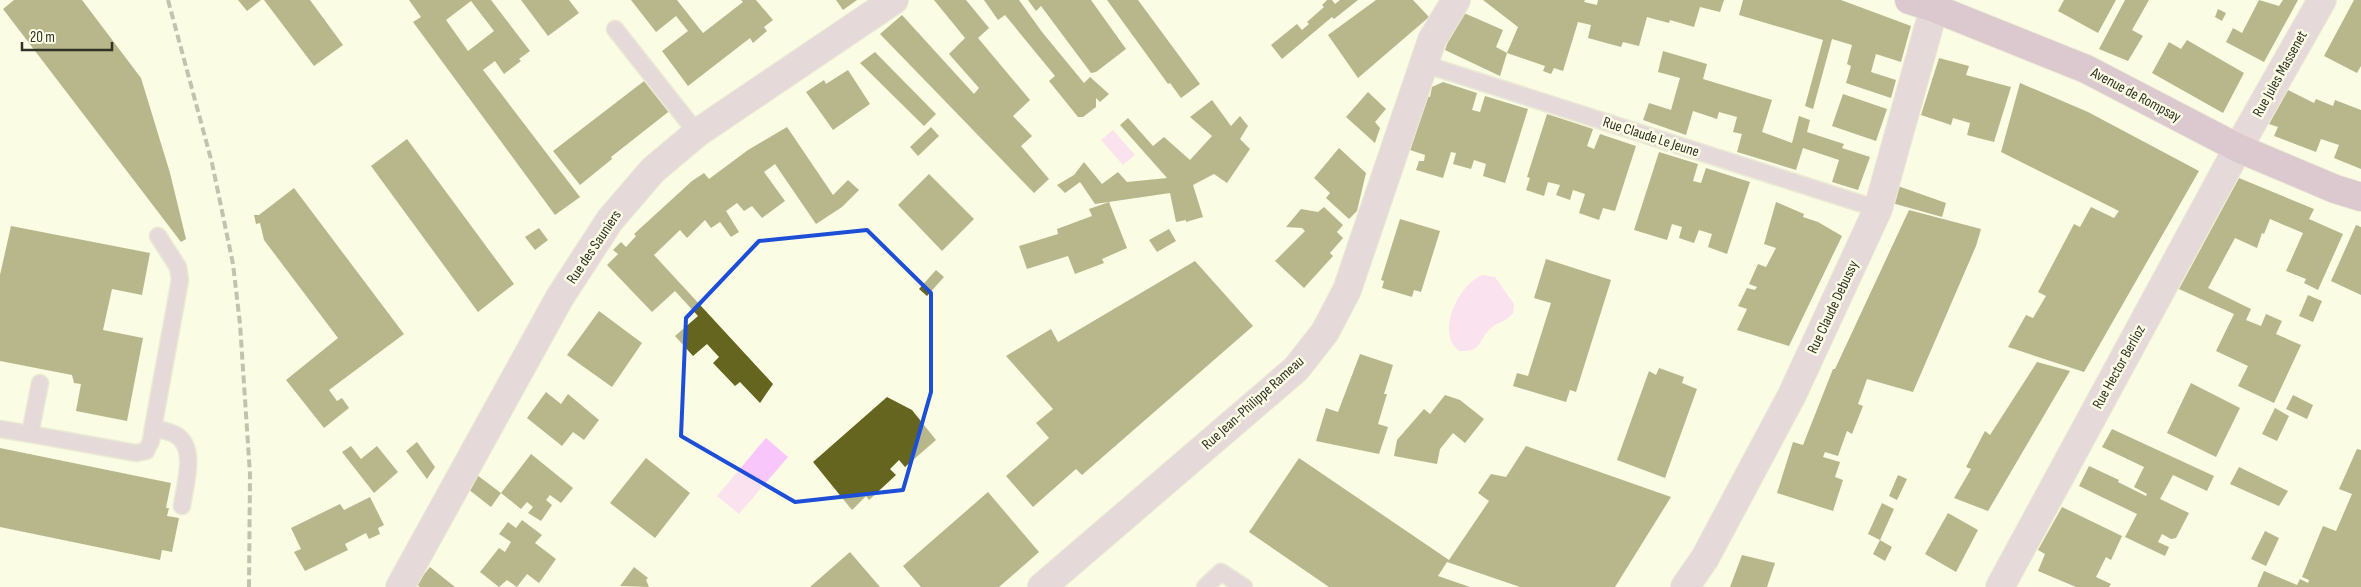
<svg xmlns="http://www.w3.org/2000/svg" width="2361" height="587" font-family="'Sofia Sans Condensed',sans-serif">
<style>
.water{fill:#f9c6fb}
.building{fill:#656520;fill-rule:evenodd}
.lines{fill:none;stroke-linecap:round;stroke-linejoin:round}
.lane-casing{stroke:#d7d8c2;stroke-width:19}
.street-casing{stroke:#d7d8c2;stroke-width:30}
.secondary-casing{stroke:#d7d8c2;stroke-width:30}
.lane{stroke:#ccb0cd;stroke-width:16}
.street{stroke:#ccb0cd;stroke-width:28}
.secondary{stroke:#b58cb6;stroke-width:28}
.rail{stroke:#7d7e6f;stroke-width:4;stroke-dasharray:8 4;stroke-linecap:butt}
.marked{fill:none;stroke:#1d4ed8;stroke-width:4;stroke-linejoin:round}
.labels{text-anchor:middle;dominant-baseline:central;stroke-width:5;stroke-linejoin:round;paint-order:stroke}
.street-label{font-size:15px;fill:#313228;stroke:#fbfce4}
</style>
<rect width="100%" height="100%" fill="#fbfce4"/>
<path class="water" d="M1113,130L1135,155L1123,165L1101,140Z
M1483,275L1495,277L1514,304L1513,313C1507,322 1496,322 1490,329C1477,341 1484,352 1459,351C1434,332 1461,281 1483,275Z
M766,438L788,457L739,514L717,496Z"/>
<path class="building" d="M14,0H82L141,78L170,173L186,239L181,242L3,9Z
M238,0H261L247,11Z
M264,0H310L343,45L314,66Z
M409,0H491L530,51L519,59L521,61L504,74L495,61L483,70L580,197L555,215L413,22L421,17ZM471,1L494,31L468,51L446,20Z
M521,0H569L579,13L548,36Z
M631,0H677L703,33L743,2L741,0H756L773,20L764,27L767,31L753,43L750,38L688,86L662,51L688,31L676,16L656,32Z
M836,0H857L843,10Z
M934,0H966L989,28L978,38L1030,100L1013,116L1032,136L1021,146L1049,179L1034,193L880,34L902,15L974,94L979,88L949,54L965,38Z
M984,0H1019L1042,32L1084,83L1090,77L1109,94L1100,102L1096,98V107L1083,117H1078L1049,81L1055,76L1005,15L998,20Z
M1028,0H1091L1126,49L1096,72L1091,73L1041,6L1036,11Z
M1107,0H1138L1200,84L1181,98L1170,83L1168,84Z
M1327,0H1332L1335,4L1340,0H1358L1334,19L1332,17L1282,59L1271,45L1297,24L1302,30L1309,24L1307,22L1324,7L1322,5Z
M1376,0H1413L1429,17L1358,78L1328,35Z
M1483,0H1585L1584,2L1597,5L1598,0H1724L1720,12L1700,7L1694,27L1670,20L1669,23L1647,17L1639,46L1623,42L1621,47L1588,38L1591,25L1578,22L1563,71L1554,68L1551,74L1543,71L1545,66L1507,53L1518,27Z
M1743,0H1841L1911,26L1901,62L1876,54L1871,72L1896,80L1891,98L1846,83L1851,66L1847,64L1852,45L1832,39L1813,109L1805,106L1823,40L1739,15Z
M2064,0H2116L2098,33L2058,11Z
M2125,0H2149L2132,30L2143,36L2128,61L2099,49Z
M2259,0L2279,6L2283,0H2298L2264,62L2226,42L2233,28L2242,33Z
M2354,0H2361V66L2357,73L2324,56Z
M2218,9L2226,13L2222,21L2215,17Z
M1464,13L1503,30L1496,47L1507,53L1500,76L1445,50L1454,24Z
M2187,40L2244,73L2223,113L2152,73L2169,42L2181,49Z
M1663,51L1707,64L1703,79L1772,100L1762,132L1792,143L1799,116L1810,120L1807,132L1844,144L1842,148L1870,157L1858,190L1832,182L1839,160L1803,148L1796,170L1737,152L1742,134L1733,132L1737,117L1719,112L1717,119L1693,111L1686,135L1643,120L1649,103L1671,110L1680,78L1658,72Z
M875,52L936,114L924,126L860,63Z
M1939,58L1969,66L1966,75L2011,87L1994,142L1967,135L1970,123L1953,118L1951,125L1921,115Z
M848,70L870,104L833,130L806,92L824,80L826,84Z
M648,78L672,109L611,157L612,159L580,185L553,151Z
M1443,82L1477,93L1472,110L1480,112L1485,96L1528,109L1505,183L1483,176L1486,164L1474,160L1471,169L1453,164L1456,153L1451,152L1443,178L1416,170L1419,161H1424L1425,155L1410,150L1423,108L1421,95L1430,97L1432,87Z
M2020,83L2088,112L2199,171L2084,372L2008,347L2026,315L2033,318L2046,296L2038,292L2074,224L2080,227L2091,207L2114,218L2119,211L2001,152Z
M2288,90L2314,103L2316,99L2333,106L2335,100L2361,110V169L2334,158L2339,145L2321,139L2316,152L2274,136L2278,127L2269,124Z
M1368,92L1386,109L1375,122L1380,128L1375,143L1346,117Z
M1843,94L1887,109L1876,141L1832,126Z
M1212,100L1231,126L1240,116L1248,126L1240,139L1250,149L1227,183L1214,174L1193,185L1203,217L1186,222V220L1176,222L1170,193L1095,204L1080,182L1065,193L1057,185L1074,175L1084,162L1102,184L1118,172L1127,182L1167,178L1120,125L1128,118L1153,146L1164,137L1190,160L1212,136L1190,117Z
M1547,114L1593,129L1587,146L1594,149L1600,134L1636,146L1615,211L1603,208L1599,220L1579,213L1585,194L1573,190L1570,200L1556,195L1560,185L1548,182L1544,196L1526,190L1530,178L1527,177Z
M787,127L833,195L848,180L859,190L842,207L816,224L775,164L764,172L785,201L762,218L752,206L744,211L737,203L726,211L739,232L731,237L720,222L711,228L705,220L687,238L680,230L654,255L773,384L760,403L740,382L735,386L713,363L719,357L707,344L693,356L675,336L698,316L675,291L652,312L607,265L618,254L613,250L621,242L626,247L636,236L634,234L692,181L704,173L709,179L748,150Z
M931,127L939,136L918,156L910,147Z
M407,139L514,284L478,312L371,166Z
M1339,148L1366,173L1357,211L1349,219L1326,198L1330,193L1314,178Z
M1659,152L1698,164L1693,181L1701,183L1706,168L1750,182L1727,254L1708,247L1712,234L1699,230L1694,243L1679,238L1682,227L1672,224L1667,240L1634,230Z
M929,174L974,219L942,251L898,205Z
M2239,178L2314,209L2309,219L2343,234L2318,290L2304,283L2306,279L2286,271L2303,233L2270,219L2264,234L2262,233L2257,248L2235,238L2208,288L2251,309L2246,320L2261,326L2266,314L2282,321L2276,334L2301,345L2274,403L2238,386L2248,366L2216,351L2234,314L2179,289Z
M1898,186L1946,203L1942,217L1892,203Z
M294,188L404,334L329,390L337,401L342,398L349,408L324,428L286,380L338,338L264,240L260,223L256,224L254,215H259Z
M1109,202L1127,248L1102,259L1104,263L1075,274L1068,256L1027,269L1019,246L1058,234L1057,229L1092,216L1089,209Z
M1776,202L1804,214L1803,217L1818,222L1842,236L1789,346L1737,330L1747,309L1738,306L1747,288L1755,290L1757,287L1749,284L1758,264L1766,267L1776,248L1764,244Z
M1324,207L1343,225L1337,232L1343,238L1330,253L1333,256L1304,288L1275,261L1305,231L1302,228L1286,227L1301,209L1318,212Z
M1909,210L1981,229L1976,246L1913,392L1867,379L1858,404L1863,406L1852,434L1847,431L1838,456L1825,452L1823,457L1840,462L1835,477L1843,480L1833,511L1777,493L1793,442L1803,445L1833,369H1835Z
M1400,219L1440,231L1421,292L1414,290L1412,297L1382,288L1384,281L1381,280Z
M2356,225L2361,227V295L2331,281Z
M11,226L150,253L142,295L112,289L103,330L143,338L127,421L76,411L81,384L74,383L72,375L0,361V275Z
M539,228L548,240L535,250L525,237Z
M1169,229L1176,241L1157,252L1149,240Z
M1546,259L1611,280L1576,392L1570,390L1566,402L1513,386L1517,373L1528,376L1551,303L1534,298Z
M1195,261L1253,326L1082,475L1076,469L1033,507L1006,476L1049,438L1036,423L1053,409L1006,356L1051,329L1058,342Z
M936,270L944,277L927,296L919,289Z
M2308,295L2322,301L2313,322L2299,316Z
M599,311L642,343L612,387L567,355Z
M1360,354L1393,365L1384,394H1387L1378,424L1388,427L1379,454L1316,441L1326,408L1338,412Z
M2037,362L2070,371L1988,511L1954,498L1971,469L1966,467L1985,431L1990,435Z
M1659,368L1684,377L1682,383L1697,389L1665,478L1617,460L1649,371L1656,375Z
M2191,383L2240,408L2216,457L2167,433Z
M546,392L561,404L568,394L599,420L584,440L573,432L562,446L527,418Z
M1445,395L1460,400L1484,419L1465,443L1453,433L1440,449L1437,464L1394,456L1397,440L1424,409L1430,414Z
M2293,395L2313,405L2307,419L2286,409Z
M887,397L912,410L936,440L905,467L899,460L890,469L896,475L869,500L866,496L852,510L813,462Z
M2275,408L2289,416L2277,441L2262,434Z
M2112,429L2214,476L2207,491L2173,475L2160,499L2189,513L2176,538L2171,539L2162,534L2158,542L2169,547L2165,556L2125,537L2137,514L2079,486L2089,466L2119,480L2118,482L2146,496L2147,494L2134,487L2144,467L2102,447Z
M417,442L435,467L427,479L406,451Z
M351,446L361,459L377,446L398,472L374,493L342,452Z
M1526,446L1671,497L1615,587H1520L1447,562L1438,576L1470,587H1329L1249,532L1299,458L1449,560L1489,501L1478,493L1491,474L1506,477Z
M0,448L171,483L166,508H169L167,516L179,518L172,552L162,550L160,560L0,527Z
M2357,449L2361,450V587H2257L2264,571L2297,585L2300,579L2308,583L2309,580L2302,577L2323,526L2336,531L2352,494L2339,489Z
M531,454L573,488L561,503L550,495L546,500L552,505L541,521L528,513L533,507L527,502L521,509L501,493Z
M646,458L690,493L655,538L610,503Z
M2239,467L2288,491L2279,506L2230,484Z
M477,475L501,493L491,507L468,489Z
M1898,475L1907,479L1897,500L1889,496Z
M988,492L1039,552L999,587H921L903,566Z
M370,497L384,525L378,528L380,534L369,539L366,533L345,544L348,550L305,571L294,552L301,549L291,528L340,504L344,510Z
M1882,503L1894,509L1880,540L1892,547L1885,561L1873,554L1880,540L1868,534Z
M2062,507L2122,536L2111,560L2106,557L2096,577L2111,584L2109,587H2076L2038,571L2045,554L2038,550Z
M1948,513L1978,530L1956,572L1925,554Z
M522,520L542,535L535,543L556,559L539,583L527,574L517,587L507,580L499,587L480,572L499,548L505,552L511,542L499,534L508,522L516,528Z
M2265,531L2279,538L2266,566L2251,559Z
M850,552L880,587H810Z
M1742,555L1775,563L1767,587H1730Z
M430,567L455,587H420L416,584Z
M634,567L648,578L646,580L649,587L620,586Z"/>
<g class="lines">
<g class="lane-casing">
<path id="lane" d="M615,29L697,133
M1424,64L1878,209
M153,428C161,430 169,431 176,435C198,448 184,487 182,506
M0,429L30,434L40,383
M30,434L136,453L146,451L151,441L153,428L180,280L178,267L158,236
M1205,587L1221,572L1244,587"/>
</g>
<g class="street-casing">
<path id="street" d="M400,587L560,297L610,220L653,170L697,133L894,0
M1042,587L1296,369L1325,332L1347,290L1432,40L1456,0
M1685,587L1705,558L1792,395L1878,209L1934,8
M2000,587L2238,148L2322,0"/>
</g>
<g class="secondary-casing">
<path id="secondary" d="M1909,0L1934,8L2086,69L2238,148L2335,189L2361,197"/>
</g>
<use href="#lane" class="lane"/>
<use href="#street" class="street"/>
<use href="#secondary" class="secondary"/>
<path class="rail" d="M168,0L212,163L233,264L240,324L250,474L249,587"/>
</g>
<path d="M0 0H2361V587H0ZM867,230L931,293V392L903,490L795,502L681,436L686,318L759,241Z" fill="#fbfce4" fill-opacity=".55" fill-rule="evenodd"/>
<path class="marked" d="M867,230L931,293V392L903,490L795,502L681,436L686,318L759,241Z"/>
<g class="labels">
<g class="street-label">
<text transform="translate(2280 74) rotate(-61)">Rue Jules Massenet</text>
<text transform="translate(2136 95) rotate(28)">Avenue de Rompsay</text>
<text transform="translate(1651 137) rotate(18)">Rue Claude Le Jeune</text>
<text transform="translate(594 247) rotate(-56)">Rue des Sauniers</text>
<text transform="translate(1833 307) rotate(-65)">Rue Claude Debussy</text>
<text transform="translate(2119 367) rotate(-61)">Rue Hector Berlioz</text>
<text transform="translate(1253 403) rotate(-42)">Rue Jean-Philippe Rameau</text>
</g>
</g>
<path d="M22 42v8h90v-8" fill="none" stroke="#313228" stroke-width="2.5"/>
<text x="30" y="42" font-size="15" fill="#313228" stroke="#fbfce4" stroke-width="4" paint-order="stroke">20 m</text>
</svg>
